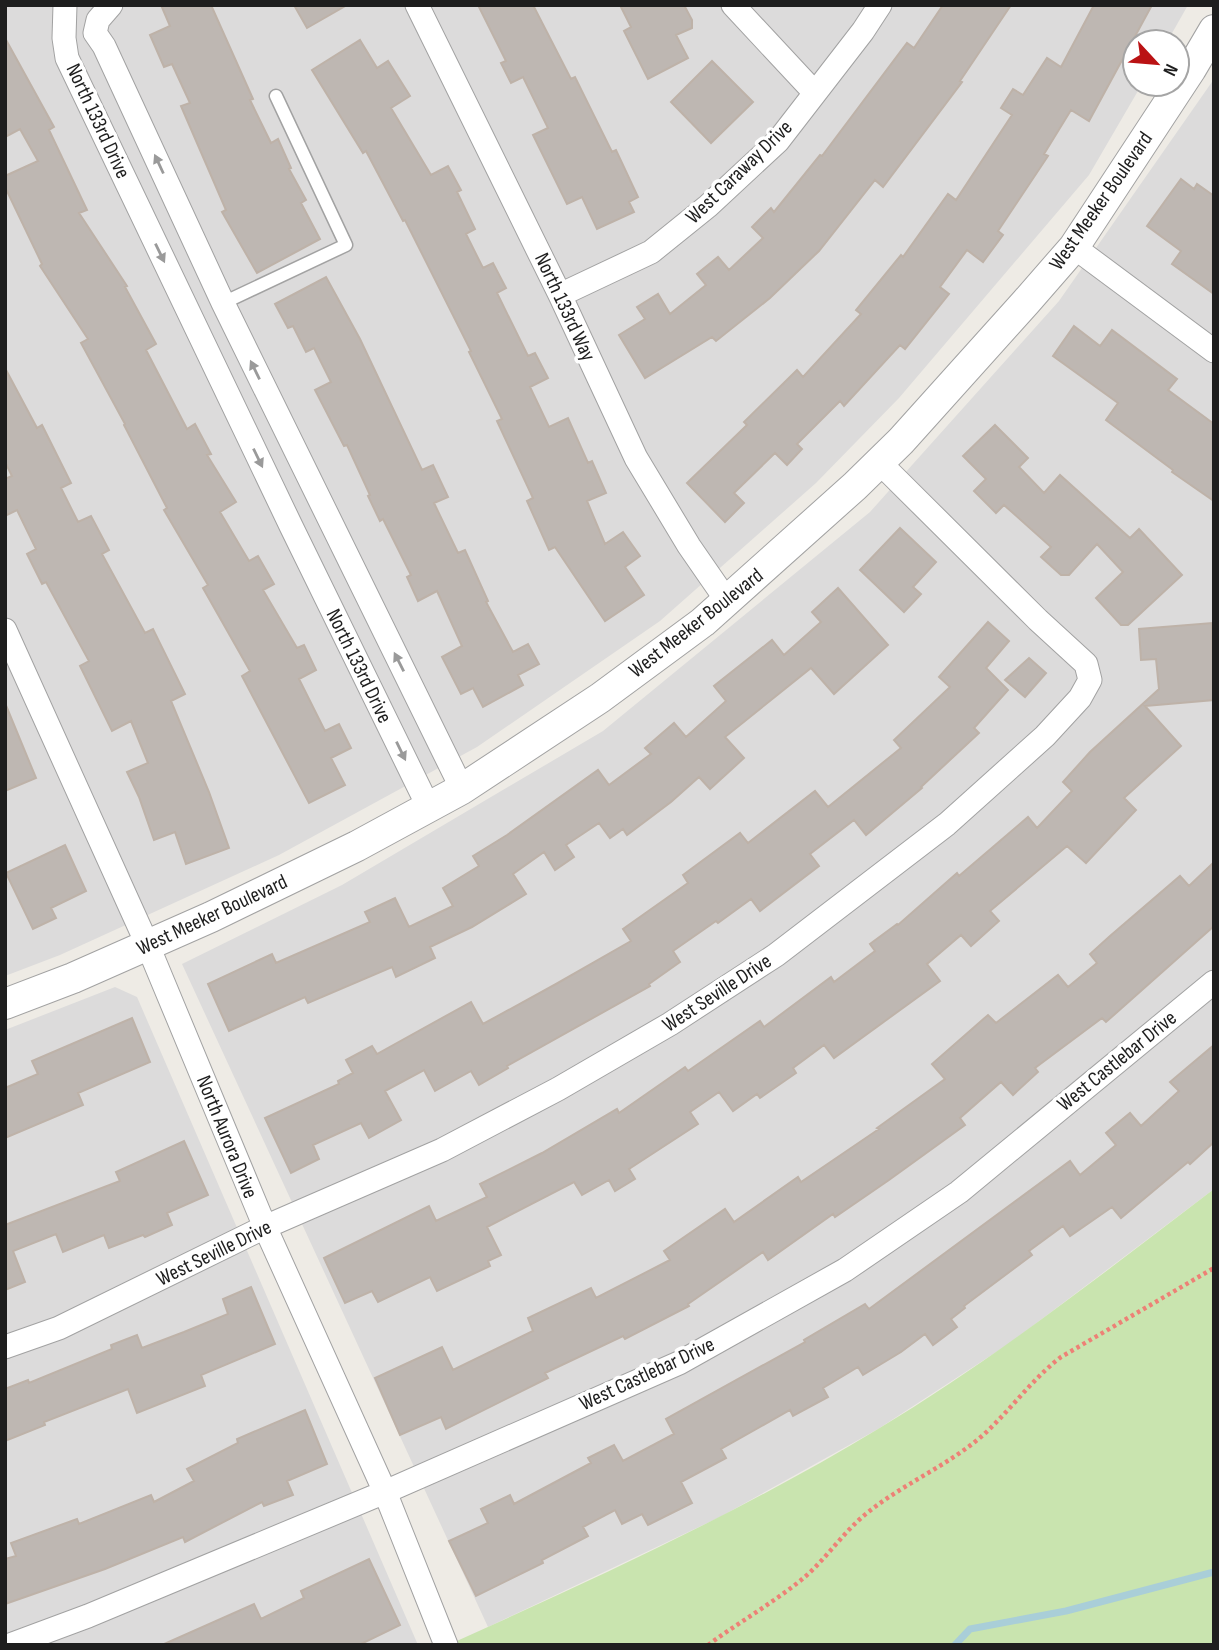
<svg xmlns="http://www.w3.org/2000/svg" width="1219" height="1650" font-family="'Sofia Sans Condensed',sans-serif">
<style>
.residential{fill:#dcdbdb}
.grass{fill:#c9e4af}
.lines{fill:none;stroke-linecap:round;stroke-linejoin:round}
.stream{stroke:#a9ced8;stroke-width:7}
.building{fill:#beb7b2;stroke:#beb2a8;stroke-width:2}
.service-casing{stroke:#a2a2a2;stroke-width:15}
.minor-casing{stroke:#a2a2a2;stroke-width:25}
.tertiary-casing{stroke:#a2a2a2;stroke-width:32}
.path{stroke:#ed8176;stroke-width:4.5;stroke-dasharray:3.5 3.5;stroke-linecap:butt}
.service{stroke:#fff;stroke-width:12}
.minor{stroke:#fff;stroke-width:23}
.tertiary{stroke:#fff;stroke-width:30}
.oneway{fill:#9a9a9a}
.labels{text-anchor:middle;dominant-baseline:central;stroke-width:7;stroke-linejoin:round;paint-order:stroke}
.street-label{font-size:21px;fill:#1e1e1e;stroke:#fff}
</style>
<rect width="100%" height="100%" fill="#eeebe5"/>
<path class="residential" d="M5,5H1188L1167,42H1135V84H1142L1089,175L899,398L816,483L660,621L477,747L279,855L60,955L5,976Z
M1214,79V1189L1010,1343L878,1429L720,1517L488,1627L182,964L342,885L603,731L870,512L1059,301Z
M115,987L137,997L418,1645H5V1030Z"/>
<path class="grass" d="M1214,1189V1645H448C594,1579 741,1512 878,1429C996,1358 1105,1272 1214,1189Z"/>
<g class="lines">
<path class="stream" d="M955,1645L970,1629L1066,1611L1214,1572"/>
</g>
<path class="building" d="M161,5H211L253,99L250,100L271,143L278,139L291,168L289,169L306,200L301,203L320,239L257,273L222,212L226,210L181,106L190,103L172,64L164,67L150,35L170,26Z
M294,5H347L307,28Z
M478,5H533L571,79L575,77L612,152L616,150L638,197L629,202L634,212L597,229L582,197L567,204L533,135L548,128L523,77L511,83L501,63L506,61Z
M620,5H684L692,20V28L676,35L688,58L648,79L624,31L631,27Z
M943,5H1011L960,81L962,82L883,187L875,180L819,251L770,298L716,341L712,337L645,378L619,335L645,319L637,307L658,294L670,314L706,285L697,274L718,257L729,270L763,238L752,227L771,208L774,212L820,155L822,156L907,43L914,48Z
M1094,5H1152L1089,121L1071,110L1044,154L1048,156L998,231L1003,235L983,262L967,250L940,287L949,294L905,349L900,345L844,406L840,401L797,444L802,449L787,465L775,453L734,493L744,503L725,522L687,483L747,425L744,422L797,370L803,377L861,314L856,310L901,255L903,257L948,194L956,200L1012,115L1001,108L1013,89L1023,95L1047,58L1061,67Z
M5,38L54,127L49,130L87,210L79,213L127,286L125,287L156,344L146,350L187,429L195,424L211,454L207,455L236,502L220,512L249,561L258,556L274,584L263,590L297,648L304,645L316,670L299,679L325,731L339,724L351,748L331,758L345,785L309,803L242,676L250,671L203,588L208,585L164,510L167,508L124,425L125,424L81,343L88,339L40,266L42,264L5,187V176L38,161L20,129L5,137Z
M360,40L377,68L388,61L410,96L391,108L431,175L448,166L461,190L457,192L475,229L466,234L483,268L493,263L506,288L497,293L528,356L535,353L548,378L530,387L549,427L568,418L588,463L592,461L606,493L587,501L605,544L623,532L640,556L625,567L644,595L605,621L555,547L549,550L527,501L533,498L497,421L502,419L469,352L471,351L405,220L403,221L366,151L363,153L312,70Z
M712,61L753,102L711,143L671,102Z
M1181,179L1194,189L1197,184L1214,196V294L1172,264L1181,251L1147,226Z
M326,277L360,339L422,470L433,465L448,497L434,503L458,553L465,550L488,601L486,602L513,652L528,644L539,664L518,675L523,685L483,707L473,688L461,694L442,657L462,646L437,591L418,601L407,577L411,575L383,519L380,521L368,496L370,495L347,445L344,446L315,390L331,382L314,348L306,352L293,326L288,328L275,304Z
M1074,326L1100,346L1112,330L1177,379L1168,390L1214,424V501L1172,472L1173,470L1106,420L1118,403L1053,356Z
M5,368L37,428L42,425L71,483L61,488L78,522L91,516L109,550L102,554L145,633L153,629L185,694L171,701L209,792L229,848L186,864L175,832L154,840L139,797L127,772L148,763L131,721L112,731L80,666L89,661L46,582L42,584L27,554L36,549L17,510L5,516V479L12,476L5,462Z
M995,425L1028,458L1019,467L1044,493L1060,475L1130,538L1139,529L1182,575L1128,625H1121L1096,598L1123,572L1097,544L1069,575H1061L1041,557L1051,547L1004,505L996,513L974,491L986,479L963,456Z
M900,528L936,562L913,587L921,594L904,612L860,570Z
M838,588L888,645L834,694L811,668L725,737L744,758L710,789L699,777L671,802L627,835L623,829L610,838L599,823L566,845L574,857L555,870L544,852L513,874L526,894L472,927L430,947L435,958L396,977L392,967L308,1003L305,997L229,1031L208,984L272,954L276,963L370,922L365,912L395,898L409,927L453,906L443,888L479,866L473,856L507,835L598,770L609,785L651,754L645,748L674,723L686,737L726,701L714,686L772,640L784,655L821,622L812,612Z
M988,622L1009,641L986,668L1008,690L974,728L979,733L921,787L922,788L866,835L854,820L810,854L819,866L760,911L751,899L718,923L716,921L673,951L680,962L649,984L650,986L507,1066L508,1068L479,1085L471,1071L435,1091L424,1070L385,1091L401,1120L369,1138L361,1123L313,1145L319,1159L291,1173L265,1118L339,1084L338,1081L353,1073L346,1060L372,1046L377,1054L471,1002L483,1024L556,984L631,941L623,929L688,883L683,875L740,833L748,843L815,791L828,807L901,748L894,740L950,687L939,677Z
M1212,623L1214,700L1145,706L1181,746L1124,798L1136,810L1086,863L1067,846L990,911L999,921L971,946L961,935L927,964L940,981L834,1058L824,1045L793,1068L796,1073L760,1098L757,1094L733,1111L719,1092L690,1112L698,1124L629,1169L635,1179L615,1191L609,1180L582,1195L574,1182L487,1227L501,1255L488,1261L490,1266L437,1291L430,1277L378,1302L372,1291L345,1303L324,1258L429,1206L436,1221L487,1197L480,1184L542,1153L617,1109L619,1113L685,1067L688,1071L760,1021L764,1027L831,977L834,982L875,951L870,944L897,924L898,925L957,873L959,876L1028,817L1037,828L1072,791L1063,782L1090,752L1159,689L1156,659L1141,660L1139,629Z
M1029,658L1046,673L1025,697L1005,680Z
M5,703L36,778L5,791Z
M65,845L86,891L51,908L56,918L33,929L6,873Z
M1214,862V926L1106,1022L1102,1018L1035,1068L1038,1072L1013,1095L1001,1082L960,1118L965,1125L889,1180L835,1217L833,1214L768,1260L763,1252L688,1304L689,1306L625,1339L623,1336L545,1373L548,1378L446,1429L441,1417L400,1435L375,1378L442,1347L453,1370L533,1331L528,1318L591,1288L596,1298L670,1260L664,1251L725,1209L734,1222L798,1177L801,1182L879,1129L877,1128L945,1079L932,1064L988,1015L996,1023L1058,975L1068,987L1097,963L1090,954L1110,936L1180,876L1189,886Z
M132,1018L150,1062L78,1093L83,1105L5,1138V1088L38,1074L32,1061Z
M1214,1045V1142L1190,1164L1188,1162L1121,1218L1112,1207L1070,1236L1063,1226L1029,1251L1032,1255L964,1306L965,1308L951,1319L957,1327L933,1345L925,1334L901,1352L863,1375L858,1367L823,1388L828,1397L793,1416L790,1410L721,1449L726,1458L681,1482L692,1503L648,1525L642,1514L622,1524L615,1510L583,1527L588,1536L542,1560L543,1563L476,1596L449,1541L488,1523L481,1509L510,1495L514,1504L591,1463L588,1458L614,1445L623,1461L674,1434L666,1419L805,1342L804,1340L865,1304L869,1309L1070,1161L1080,1175L1116,1145L1106,1133L1130,1113L1141,1126L1179,1091L1170,1082Z
M184,1141L208,1195L167,1213L172,1225L145,1237L143,1235L109,1248L104,1235L63,1252L56,1234L13,1251L25,1282L5,1290V1225L120,1181L116,1172Z
M251,1287L275,1344L201,1375L205,1386L137,1413L128,1389L44,1422L45,1425L5,1441V1389L28,1380L29,1383L112,1349L111,1345L137,1335L142,1348L184,1332L228,1314L223,1299Z
M305,1410L327,1464L287,1481L293,1495L264,1506L262,1502L185,1542L183,1537L105,1569L5,1604V1559L16,1556L11,1543L77,1519L79,1524L151,1495L154,1502L194,1481L187,1469L238,1443L237,1439Z
M369,1559L400,1625L359,1645H162L254,1604L261,1619L304,1598L301,1591Z"/>
<g class="lines">
<g class="service-casing">
<path id="service" d="M223,303L346,245L276,96"/>
</g>
<g class="minor-casing">
<path id="minor" d="M65,5L64,38L67,58L291,526L428,806
M111,5L98,20L95,33L104,46L223,303L462,789
M417,5L560,295L636,458L689,546L727,601
M733,5L815,93
M1074,247L1214,351
M560,295L651,252L708,206L778,141L863,31L880,5
M5,630L148,946L265,1227L385,1492L446,1645
M5,1347L59,1328L265,1227L442,1150L558,1089L670,1024L776,955L947,824L1045,736L1080,698L1090,680L1086,664L1038,620L879,462
M10,1645L88,1616L385,1492L679,1363L845,1270L959,1192L1214,982"/>
</g>
<g class="tertiary-casing">
<path id="tertiary" d="M5,1004L73,978L211,917L357,846L462,789L600,698L703,622L855,486L901,441L1026,302L1074,247L1191,69L1214,30"/>
</g>
<path class="path" d="M708,1645C738,1623 771,1604 800,1581C825,1561 842,1533 867,1513C903,1484 947,1466 982,1436C1010,1411 1031,1380 1061,1357L1214,1268"/>
<use href="#service" class="service"/>
<use href="#minor" class="minor"/>
<use href="#tertiary" class="tertiary"/>
</g>
<defs><path id="oneway-solid" d="M-6-.8H1V-3.2L6.5 0L1 3.2V.8H-6Z" transform="scale(1.75)"/></defs>
<g class="oneway">
<use href="#oneway-solid" transform="translate(159 164) rotate(-115)"/>
<use href="#oneway-solid" transform="translate(160 253) rotate(64)"/>
<use href="#oneway-solid" transform="translate(255 370) rotate(-116)"/>
<use href="#oneway-solid" transform="translate(258 458) rotate(64)"/>
<use href="#oneway-solid" transform="translate(399 662) rotate(-117)"/>
<use href="#oneway-solid" transform="translate(401 751) rotate(64)"/>
</g>
<g class="labels">
<g class="street-label">
<text transform="translate(98 121) rotate(65)">North 133rd Drive</text>
<text transform="translate(739 172) rotate(-44)">West Caraway Drive</text>
<text transform="translate(1101 201) rotate(-55)">West Meeker Boulevard</text>
<text transform="translate(565 307) rotate(65)">North 133rd Way</text>
<text transform="translate(696 623) rotate(-38)">West Meeker Boulevard</text>
<text transform="translate(359 666) rotate(64)">North 133rd Drive</text>
<text transform="translate(212 915) rotate(-25)">West Meeker Boulevard</text>
<text transform="translate(717 993) rotate(-33)">West Seville Drive</text>
<text transform="translate(1117 1061) rotate(-39)">West Castlebar Drive</text>
<text transform="translate(227 1137) rotate(68)">North Aurora Drive</text>
<text transform="translate(214 1253) rotate(-26)">West Seville Drive</text>
<text transform="translate(647 1374) rotate(-25)">West Castlebar Drive</text>
</g>
</g>
<rect width="1219" height="1650" fill="none" stroke="#1e1e1e" stroke-width="14"/>
<g transform="translate(1156 63) rotate(116)"><circle r="33" fill="#ffffff" stroke="#a5a5a5" stroke-width="2"/>
<path d="M0-5L12 26L0 18L-12 26Z" fill="#ba1214"/>
<text y="-10" font-size="19" font-weight="bold" text-anchor="middle" fill="#1e1e1e">N</text>
</g>
</svg>
